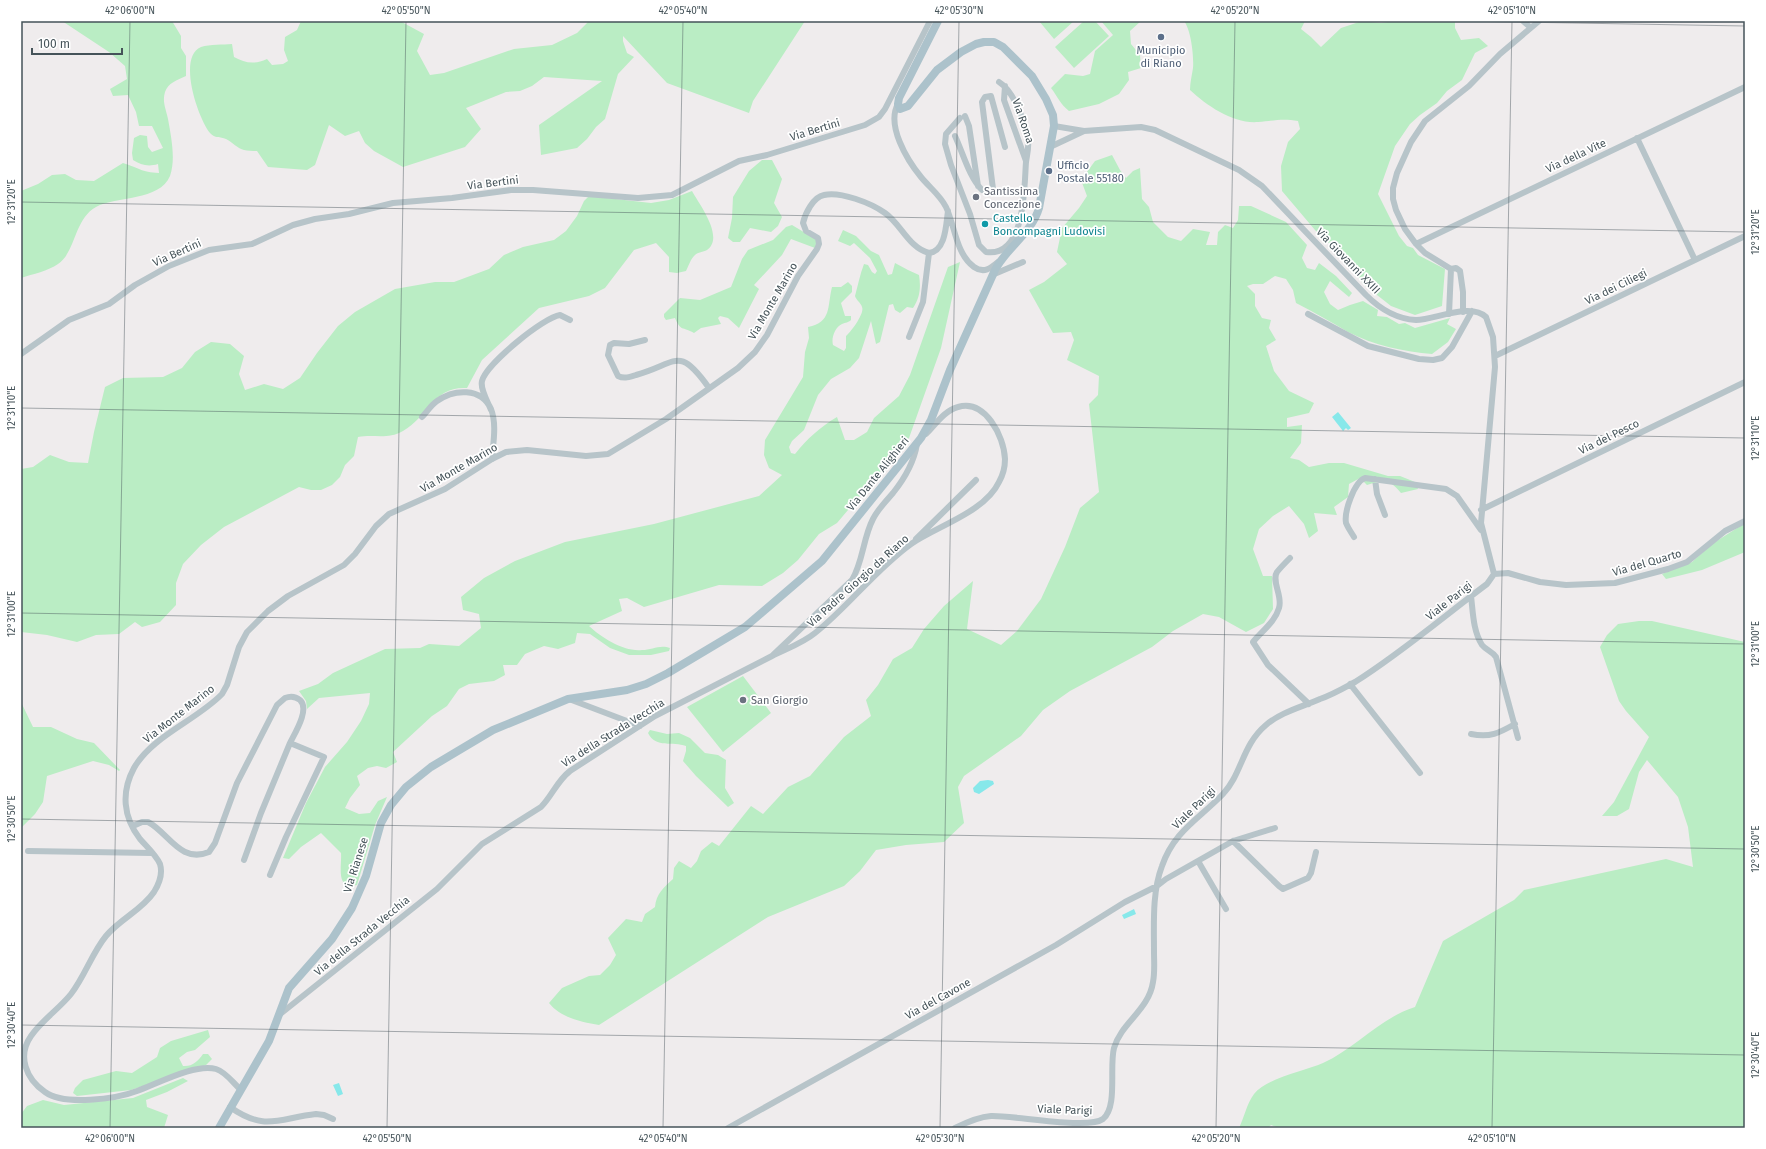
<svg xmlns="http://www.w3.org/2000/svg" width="1766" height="1149" font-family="'Fira Sans',sans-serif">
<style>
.green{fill:#baedc4;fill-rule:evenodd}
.water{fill:#87e8ea}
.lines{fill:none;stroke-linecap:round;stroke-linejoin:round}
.minor{stroke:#b7c4c9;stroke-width:6}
.major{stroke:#acc2cb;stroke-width:8}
.ticks{fill:none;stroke:#455359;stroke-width:1;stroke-opacity:0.45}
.service-dot{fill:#5c6f8a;stroke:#fff;stroke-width:1.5}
.worship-dot{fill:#6b7280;stroke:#fff;stroke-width:1.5}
.culture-dot{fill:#0f9aa8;stroke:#fff;stroke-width:1.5}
.labels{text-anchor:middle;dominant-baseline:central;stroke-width:3.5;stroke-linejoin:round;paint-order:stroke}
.service-label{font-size:11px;fill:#4e5e75;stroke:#fff}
.street-label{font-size:11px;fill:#455359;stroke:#fff}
.worship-label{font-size:11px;fill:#5b616d;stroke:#fff;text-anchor:start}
.culture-label{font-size:11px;fill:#0d838f;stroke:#fff;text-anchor:start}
.neatline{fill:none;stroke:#455359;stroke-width:1.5}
.ticks-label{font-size:10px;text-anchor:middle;fill:#455359}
</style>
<rect width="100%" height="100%" fill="#efeced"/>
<path class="green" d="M62,21H172L181,36V48L186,56V76C177,80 168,83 165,92C162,102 166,109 168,119C171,136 176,159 170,176C160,201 116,196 96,207C74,219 76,252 58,264C48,271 33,274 21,278V191L38,184L52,175L65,174L76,180L94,181L123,163C139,168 141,172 159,173L158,164C148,167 141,165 133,160L132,153L134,138L140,135L147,136L148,147L152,152L163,148L152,126H139L136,112L128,95L113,96L110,89L127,79L125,66L109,52Z
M301,21H400L424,34L417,51L430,75L444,73L514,49L552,45L577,33L589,21H805L753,101L749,113L667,83L623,36V41L627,53L634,57L618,74L605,119L596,127L587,139L577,148L541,155L539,125L602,81L544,77L532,86L520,91L506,92L466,108L481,129L465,147L403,167L374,151L365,143L359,131L345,136L329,125L315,165L307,170L268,167L257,151C253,151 248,151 244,150C238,149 232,142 226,139C220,136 215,139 210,133C198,118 177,57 201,47C210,44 223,45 232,44L234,57C245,63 254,65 267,59L272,65L283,64L288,61L284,50L285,37L297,30Z
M1039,21H1074L1054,39Z
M1084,21H1095L1109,36L1074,68L1055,47Z
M1101,21H1141L1130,31L1131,44L1140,55L1141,68L1128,72L1129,80L1119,94L1099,104L1069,111C1060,104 1058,97 1051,88L1065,74L1083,76L1090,74L1095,51L1113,35Z
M1184,21H1305L1301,29L1311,37L1321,47L1341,28L1362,21L1381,23L1395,21H1455V28L1461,40L1479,38L1488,46L1475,53L1462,80L1447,91L1437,103L1420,115L1410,124L1395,146L1378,194L1399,236L1407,246L1413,248L1418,255L1445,269L1442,306L1415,315L1391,306L1363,284L1359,277L1343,260L1336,250L1315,230L1282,191L1281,166L1288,142L1300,129L1298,121C1282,118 1273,121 1258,122C1234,124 1207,106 1190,90C1190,82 1192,75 1193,68C1194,56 1191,30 1184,21Z
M1112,155L1120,170L1126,178L1133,171L1140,168L1142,199L1149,207L1153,222L1168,237L1181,241L1193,229L1210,232L1206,245H1217L1218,232L1225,225L1233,228L1238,220L1239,206H1251L1286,222L1307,245L1302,258L1307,268L1315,270L1319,263L1336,276L1352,293L1349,297L1330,281L1324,292L1330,304L1338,310L1350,305L1363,301L1378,310L1377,316L1387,317L1399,324L1405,323L1415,328L1450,318L1447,324L1456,329L1448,342L1432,354C1405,352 1373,345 1348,332C1331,322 1314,312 1296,303L1293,290L1286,279L1275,276L1263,284H1253L1247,286L1255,294V306L1262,318L1271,320L1269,328L1276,340L1266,346L1274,371L1289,391L1314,403L1309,413L1287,418V427L1302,425L1301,443L1290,458L1299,460L1309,467L1329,463H1344L1388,476H1400L1415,482L1418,489L1401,493C1389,479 1384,480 1367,485L1360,478L1349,484L1348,497L1334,507L1337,515L1314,513L1318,531L1309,538L1304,524L1289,506L1273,516L1259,529L1253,549L1263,576H1272L1273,609L1264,623L1246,632L1219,617L1203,614L1173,631L1152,647L1070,691L1043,710L1021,736L964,776L958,787L964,823L944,842L906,845L876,850L860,871L844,886L768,917L599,1025C582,1022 561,1018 549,1003L562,988L589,976L600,975L610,965L616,955L608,938L626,919L642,922L645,914L655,907C656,894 664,887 673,879L674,868L679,861L691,868L697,861L701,851L712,842L719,846L751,806L763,814L788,787L810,776L844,737L871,716L866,700L878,685L893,659L912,648L924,629L944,606L973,581L967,629L1001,645L1017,631L1041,599L1065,547L1080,508L1099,492L1089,404L1098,395L1099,376L1067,360L1074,340L1071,332L1053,333L1029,290L1044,282L1067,264L1057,252L1062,228L1079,208L1087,196L1081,180L1095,161Z
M762,160H772L782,179L774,203L782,217L778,226L771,232L750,228L740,242H733L728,238L732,218L733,197L749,171Z
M692,191C699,204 725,237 707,250C703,252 698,252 695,255C691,258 688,267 686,271L677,273L669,272V257L656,243L634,250L605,288L589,296L539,308L482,360L467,388C433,386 428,417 403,431C387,440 375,434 358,437L354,456L345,465L340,477L332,485L321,490H311L299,487L224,527L201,545L183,564L176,583V605L160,622L142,627L135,622L119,634L96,635L77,642L47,635L21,632V469L33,467L50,455L69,462L88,463L94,432L105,387L123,378L163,377L182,368L195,352L211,342L230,344L244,356L239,374L245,390L264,384L283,389L300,378L317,353L338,326L355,312L395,289L435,282H454L489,269L504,255L523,247L554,240L566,231L577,216L584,201L589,196L651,203L669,200Z
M792,225L817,240L815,248L791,239L782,255L754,285L759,289L739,328L728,318L720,316L718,318L721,324L701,328L694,333C682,326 681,332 675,318L666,320L664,317V314L680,298L700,300L731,287L742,259L748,250L773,240L786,227Z
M843,230L856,236L871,251L879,255L888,275L892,274L895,263L908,270L919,275C921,287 920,298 913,308L907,307L900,313L895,310L893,304L889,305L880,342L876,344L871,321L859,358L850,368L831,379L818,395L804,430L792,441L789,447L791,453L795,454C807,439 820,427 837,417L845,440H854L867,432L874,418L899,396L910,375L948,267L960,262L941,348L909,438L837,523L819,534L798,560L783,573L762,586L719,585L644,607L627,598L619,599L622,611L589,626C602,638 624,652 642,650C652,650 660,644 670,648L669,651L651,655H629L610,648L590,634L577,633L575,643L558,649L544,646L525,654L517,665H503L505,675L494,681L469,684L459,689L447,706L432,716L393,752L397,762L386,768L377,766L368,768L357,776L360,785L350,798L345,808L359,814L370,813L378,801L387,797L375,825L357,885C335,890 342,867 341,853L321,833L301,847L289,859L283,858L306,803L325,767L347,742L361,721L369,704L370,693L319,698L307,709L306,701L299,691L318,684L333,673L385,649L420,648L429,644L459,646L481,628L479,614L463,610L461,597L484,578L515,561L565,542L654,524L759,496L782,475L769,468L764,455L765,440L803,377L805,352L809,338L808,327C832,322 827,307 832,287H841L848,282L852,286V292L841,303L845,316H851V320C848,323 846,322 842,324C835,327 831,338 833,345L844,351L846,348V336C851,332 865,313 862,307C861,303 856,300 855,296C858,285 860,274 864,264L868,265L872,272L875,274L877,271L870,258L854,243L850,246L838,241Z
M1745,523V552L1702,570L1666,579L1662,574L1692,562L1712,544Z
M1639,621H1652L1745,642V1128H1279L1271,1125L1268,1128H1239C1244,1118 1247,1103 1254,1094C1267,1078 1304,1071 1323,1063C1356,1048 1380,1018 1415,1007L1443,941L1514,900L1524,890L1666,859L1693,867L1688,827L1678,797L1647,760L1639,772L1629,809L1617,816H1602L1614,802L1649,737L1626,711L1619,701L1600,647L1607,635L1618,624Z
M743,676L771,713L723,752L687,707ZM745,694L749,699L741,705L737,700Z
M21,702L33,727H51L77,739L94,743L120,770L119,771L109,765L93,761L47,776L43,802L35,814L21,828Z
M650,730L667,734L679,733L690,738L705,753L718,755L726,760L725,788L734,803L728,807L696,776L683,761L686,751V746C673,741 656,749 648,733Z
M208,1030L210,1037L195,1050L187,1052L179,1058L183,1066C192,1067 198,1061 203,1054H208L212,1059L206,1065L131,1090L77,1096L73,1093L75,1088L83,1080L116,1071L132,1073L157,1057L160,1048L171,1041Z
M183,1078L188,1081L167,1092L146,1100L147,1107L168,1115L164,1128H21V1114L27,1106L43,1100L64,1105L133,1098Z"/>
<path class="water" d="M1338,412L1351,428L1348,430L1346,428L1343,431L1332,417Z
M988,780L993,781L994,784L979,794L974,792L973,788L980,781Z
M1134,909L1136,914L1124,919L1122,915Z
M339,1083L343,1094L338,1096L333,1085Z"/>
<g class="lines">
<path class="minor" d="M1523,21L1530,27
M1005,86L1004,100L1026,161
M898,104C886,125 907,160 921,177C929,187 940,195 946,207C955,226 956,254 974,267C984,274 991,268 998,262
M965,116L969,126L978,186
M960,118L946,134L945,144L951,165L970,214L979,245L986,252C1026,258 1024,187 1026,162C1027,155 1029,148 1028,141C1026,124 1014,91 999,82
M955,136C963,153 969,177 982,190
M1637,138L1695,260
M1050,147L1084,131
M993,189L982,102L985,97L991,96L1005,147
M1416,244L1745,87
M992,275L1023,262
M1463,312V292L1460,271L1456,268L1451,269L1425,253L1416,244L1405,229L1396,210L1393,199V188L1397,173L1411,142L1425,121L1469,86L1500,54L1539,21
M1308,314L1368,346L1419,359L1433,360L1442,358L1452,347L1472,311
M1449,314L1451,269
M909,337L923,302L929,253
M645,340L629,344L614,343L610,345L608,355L618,376C624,379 630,377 636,375C677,364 678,344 709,388
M21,354L69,320L109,304L135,285L169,266L209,250L252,244L293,225L315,219L349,214L393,203L452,198L511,190H533L638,198L672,195L739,161L767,155L865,125L879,117L885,109L930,21
M1495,356L1745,236
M491,410C488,402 480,389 482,381C486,364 544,317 560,315L570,320
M422,417C427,412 431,405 437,401C454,389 481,387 491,409C497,424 493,444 492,459
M1375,479L1377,494L1385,515
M1481,510L1745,382
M1354,537C1351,532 1348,528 1346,523C1344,512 1354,482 1365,478L1446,489L1457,496L1481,530
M916,539L976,480
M1290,558C1286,562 1281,567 1277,572C1271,581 1283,596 1279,608C1275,622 1262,631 1253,642L1268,665L1309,704
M1494,574L1508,573L1540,582L1566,585L1615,583L1668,569L1687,562L1725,531L1745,521
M1471,596C1473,612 1473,631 1482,645C1486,650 1492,651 1496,657L1518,738
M772,656C786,649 803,643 815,633C848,607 876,569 911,544C937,526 985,512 999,482C1003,475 1005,467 1005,459C1004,436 985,399 958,407C945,410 935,425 926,434
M1350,684L1420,773
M569,699L640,726
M1471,734C1490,738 1499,733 1515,724
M133,826L142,822H148C168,832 180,864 209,852L215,843L237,783L277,705L285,698C290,696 295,696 300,700C310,709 295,733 290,743L324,757L286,837L270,875
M1233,841L1279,886L1283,889L1308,878L1311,873L1316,852
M28,851L152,853
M244,860L261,813L290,743
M1198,861L1226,909
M279,1015L437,889L482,844L541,807C552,796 557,781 570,771L655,716L772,656L852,580C863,562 863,538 873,519C878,509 886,501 893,493C905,478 914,462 917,444
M241,1090C233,1083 226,1072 216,1069C195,1063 157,1084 137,1091C116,1099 64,1106 45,1092C26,1079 17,1056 31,1036C42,1020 59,1009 71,994C85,976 92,953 106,936C120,919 142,910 154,892C159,884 163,874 160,864C156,855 147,847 140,839C123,817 121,792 134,768C152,736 197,720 222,694L227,685L239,647L247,632L268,611L288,596L344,565L355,554L376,526L389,514L445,489L492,459L506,452L527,450L586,456L608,454L666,419L738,368L755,352L767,335L798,276L817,249L819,244L818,238L806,231L803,223C805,214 813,197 824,195C840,191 871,203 885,213C901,224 909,248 929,253C946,251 946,224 948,211
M230,1107C265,1132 279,1118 316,1114L324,1115L333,1119
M728,1128L1056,945L1125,902L1157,886L1166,879L1233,841L1275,828
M955,1128C967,1122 978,1117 991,1116C1013,1115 1088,1130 1103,1119C1118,1107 1109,1067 1114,1048C1121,1023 1149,1010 1153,982C1155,972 1154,962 1154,952C1154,924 1152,892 1162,866C1174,831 1199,819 1223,794C1242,774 1242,745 1266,725C1281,712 1302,707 1320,699C1332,695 1344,688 1355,682C1401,653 1443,617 1487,584L1494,574L1481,523L1495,367L1493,337L1486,317C1470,302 1435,320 1416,320C1397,319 1379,308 1366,295L1262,186L1239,170L1155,130L1141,127L1084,131L1054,126"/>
<path class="major" d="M219,1128L269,1041L289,988L332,939L352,908L366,876L381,823L391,805L406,787L431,767L493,730L568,699L627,690L646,684L668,673L745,627L822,561L921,438L931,420L950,370L995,270C1007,247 1032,233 1039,208L1054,126L1053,115L1046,99L1032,76L1003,47L994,42H984L976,44L961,52L937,70L908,106L900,109L898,104L899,98L938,21"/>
</g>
<path class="ticks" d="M1459,21L1745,26M21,202L1745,232M21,408L1745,438M21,613L1745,644M21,819L1745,849M21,1025L1745,1055M110,1128L130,21M387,1128L406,21M663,1128L683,21M940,1128L959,21M1216,1128L1235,21M1492,1128L1512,21"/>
<g class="service-dot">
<circle cx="1161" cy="37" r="4"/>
<circle cx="1049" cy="171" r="4"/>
</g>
<g class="worship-dot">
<circle cx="976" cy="197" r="4"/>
<circle cx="743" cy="700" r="4"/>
</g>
<circle class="culture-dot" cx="985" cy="224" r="4"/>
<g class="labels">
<g class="service-label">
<text x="1161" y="50">Municipio<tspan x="1161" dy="13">di Riano</tspan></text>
<text x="1057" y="165" text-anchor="start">Ufficio<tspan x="1057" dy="13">Postale 55180</tspan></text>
</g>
<g class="street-label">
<text transform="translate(1023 121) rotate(71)">Via Roma</text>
<text transform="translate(815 130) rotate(-17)">Via Bertini</text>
<text transform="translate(1576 156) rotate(-25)">Via della Vite</text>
<text transform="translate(493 183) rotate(-7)">Via Bertini</text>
<text transform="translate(177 253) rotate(-24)">Via Bertini</text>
<text transform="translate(1348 261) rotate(46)">Via Giovanni XXIII</text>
<text transform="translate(1616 287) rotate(-26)">Via dei Ciliegi</text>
<text transform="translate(773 301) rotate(-60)">Via Monte Marino</text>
<text transform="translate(1609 437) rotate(-26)">Via del Pesco</text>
<text transform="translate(459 468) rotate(-30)">Via Monte Marino</text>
<text transform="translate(878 474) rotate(-51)">Via Dante Alighieri</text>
<text transform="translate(1647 563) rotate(-16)">Via del Quarto</text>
<text transform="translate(858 581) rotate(-42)">Via Padre Giorgio da Riano</text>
<text transform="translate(1449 601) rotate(-38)">Viale Parigi</text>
<text transform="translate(179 714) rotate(-38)">Via Monte Marino</text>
<text transform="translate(613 733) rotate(-32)">Via della Strada Vecchia</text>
<text transform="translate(1194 808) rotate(-44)">Viale Parigi</text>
<text transform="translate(356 865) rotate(-72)">Via Rianese</text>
<text transform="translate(362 936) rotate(-39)">Via della Strada Vecchia</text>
<text transform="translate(938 999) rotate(-29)">Via del Cavone</text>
<text transform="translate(1065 1110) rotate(2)">Viale Parigi</text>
</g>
<g class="worship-label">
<text x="984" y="191">Santissima<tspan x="984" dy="13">Concezione</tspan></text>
<text x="751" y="700">San Giorgio</text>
</g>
<g class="culture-label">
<text x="993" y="218">Castello<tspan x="993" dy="13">Boncompagni Ludovisi</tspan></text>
</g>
</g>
<rect width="1766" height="1149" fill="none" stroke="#ffffff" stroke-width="44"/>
<path d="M32 48v6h90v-6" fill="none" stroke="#455359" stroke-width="2"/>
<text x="38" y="48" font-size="12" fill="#455359" stroke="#ffffff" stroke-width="3" paint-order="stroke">100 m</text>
<rect x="22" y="22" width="1722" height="1105" class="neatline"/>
<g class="ticks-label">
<text x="130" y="14">42°06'00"N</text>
<text x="406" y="14">42°05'50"N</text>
<text x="683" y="14">42°05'40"N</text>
<text x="959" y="14">42°05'30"N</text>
<text x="1235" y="14">42°05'20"N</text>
<text x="1512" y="14">42°05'10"N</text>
<text transform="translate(11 202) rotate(-90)" y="4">12°31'20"E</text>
<text transform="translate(1755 232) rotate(-90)" y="4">12°31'20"E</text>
<text transform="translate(11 408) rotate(-90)" y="4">12°31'10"E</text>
<text transform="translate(1755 438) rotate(-90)" y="4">12°31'10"E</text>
<text transform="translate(11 614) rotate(-90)" y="4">12°31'00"E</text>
<text transform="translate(1755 644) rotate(-90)" y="4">12°31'00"E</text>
<text transform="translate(11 819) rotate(-90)" y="4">12°30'50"E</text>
<text transform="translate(1755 849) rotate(-90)" y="4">12°30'50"E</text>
<text transform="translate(11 1025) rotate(-90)" y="4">12°30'40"E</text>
<text transform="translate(1755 1055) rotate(-90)" y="4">12°30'40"E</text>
<text x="110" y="1142">42°06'00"N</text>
<text x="387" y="1142">42°05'50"N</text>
<text x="663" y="1142">42°05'40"N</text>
<text x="940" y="1142">42°05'30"N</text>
<text x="1216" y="1142">42°05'20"N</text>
<text x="1492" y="1142">42°05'10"N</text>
</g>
</svg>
